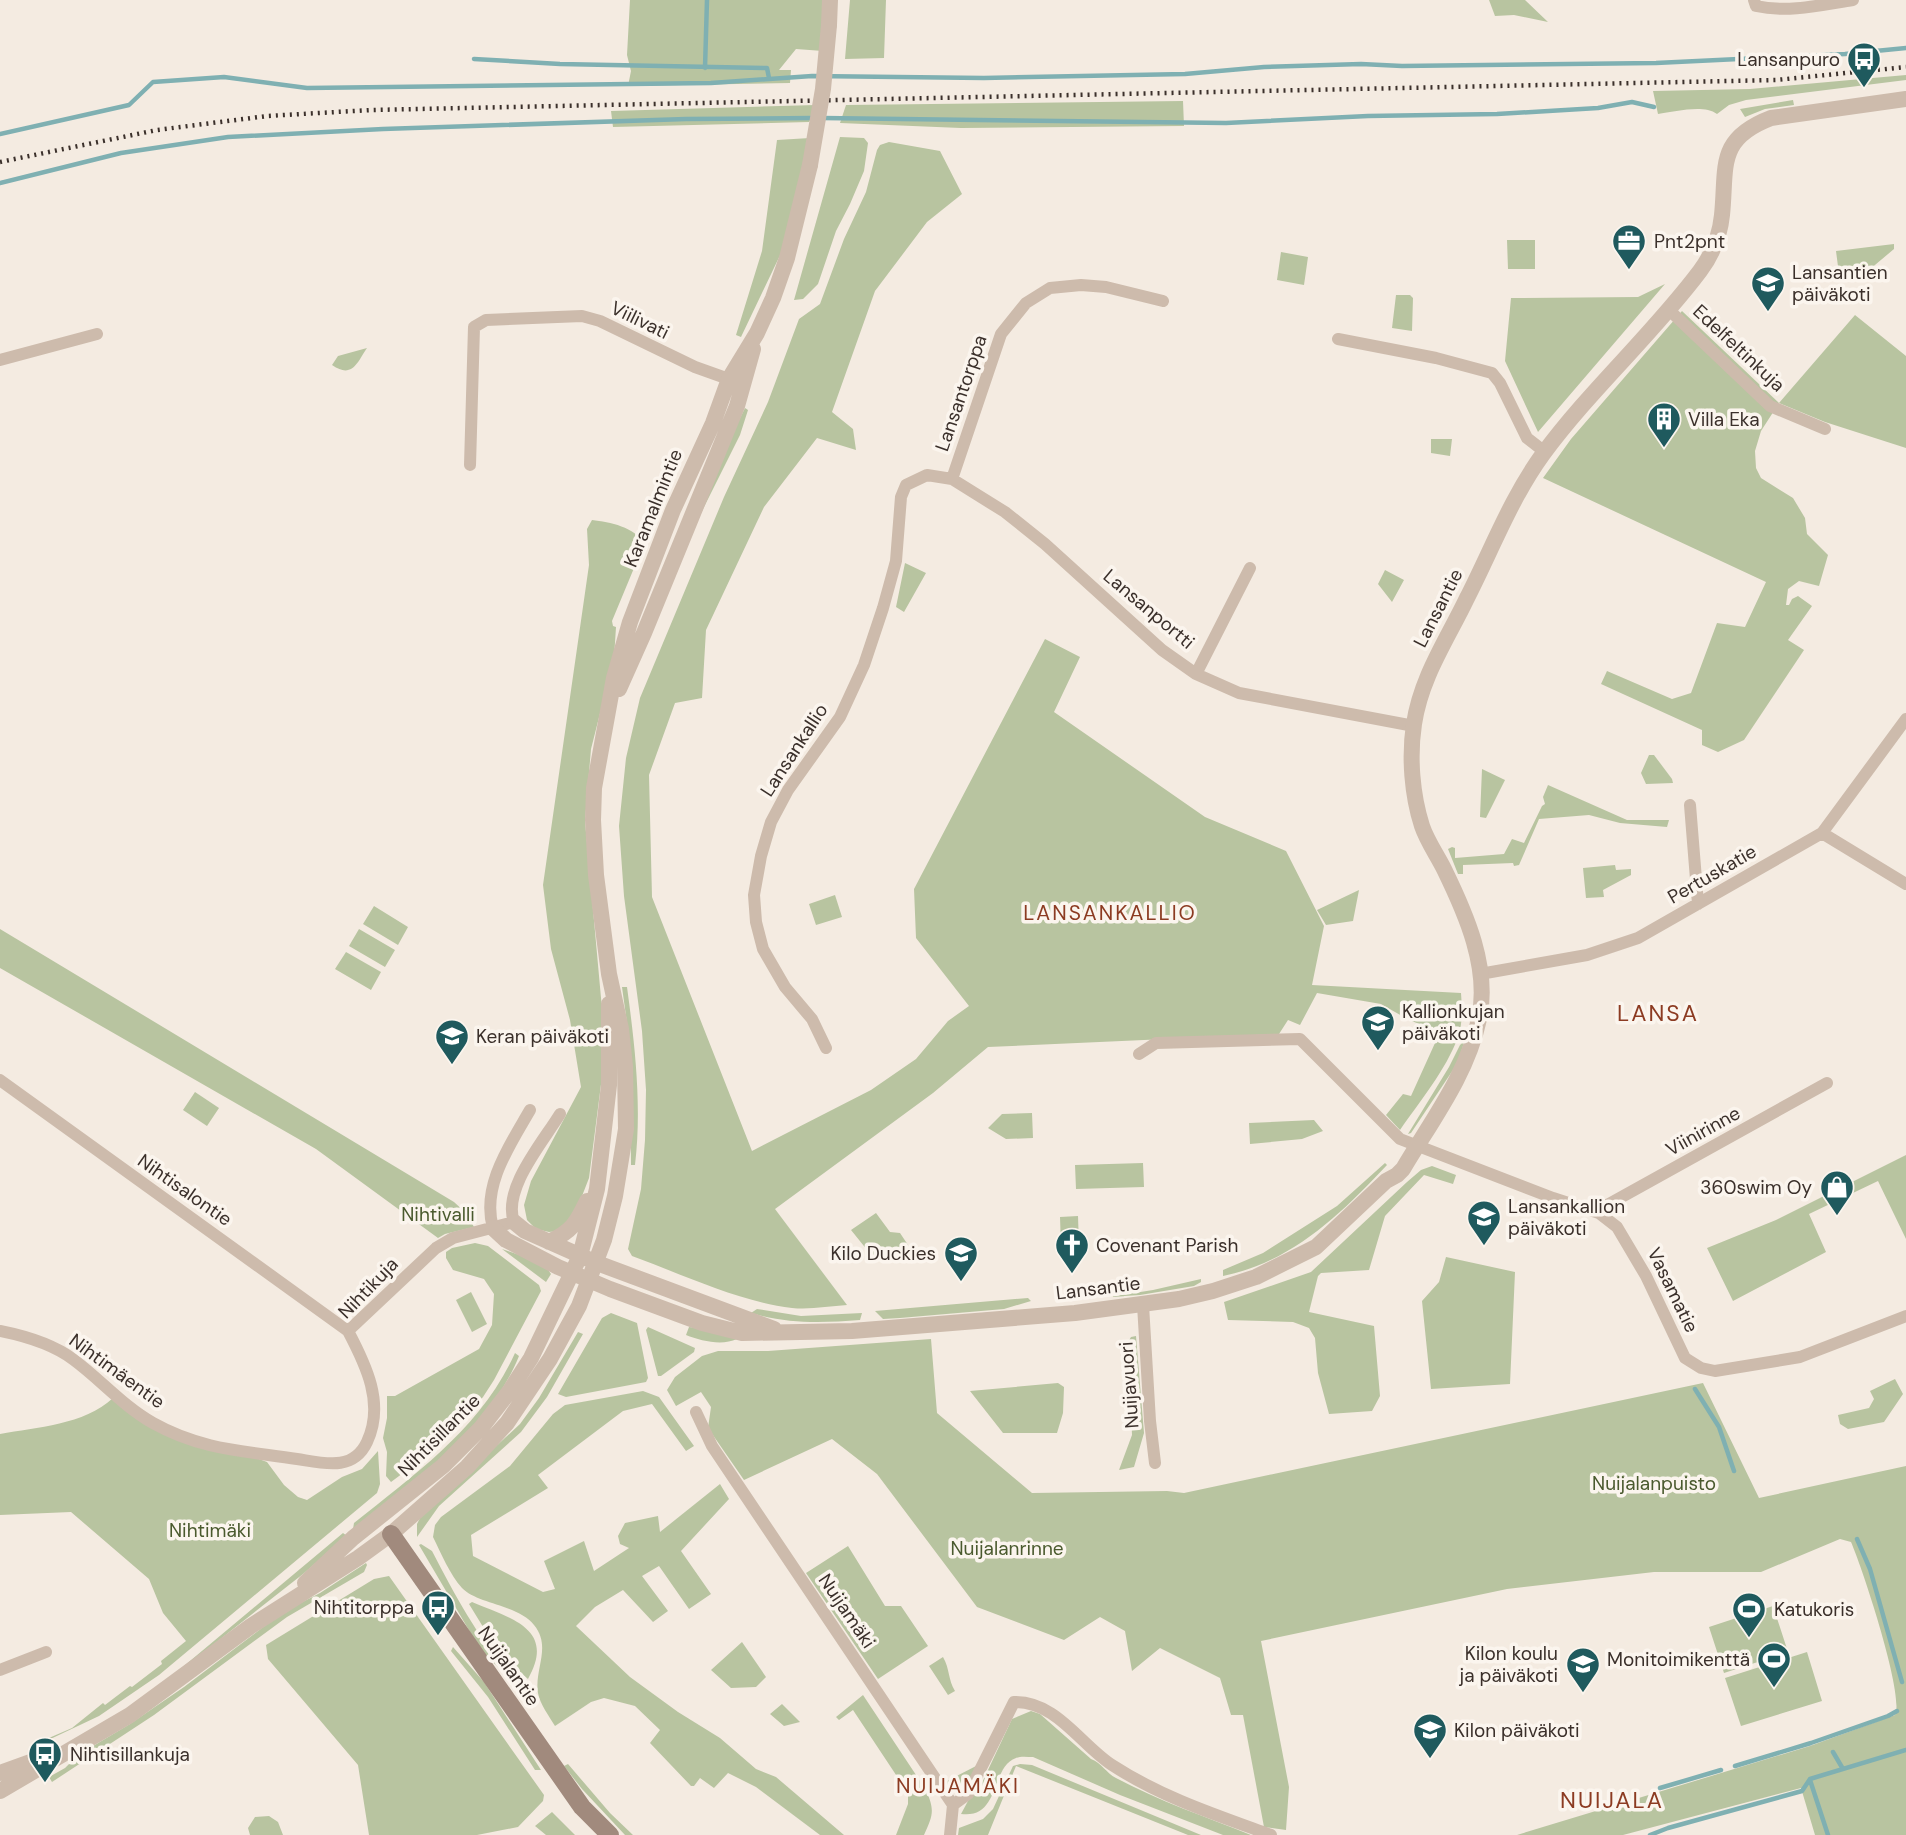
<svg xmlns="http://www.w3.org/2000/svg" width="1906" height="1835" font-family="'DM Sans',sans-serif">
<style>
.green{fill:#b8c4a0}
.lines{fill:none;stroke-linecap:round;stroke-linejoin:round}
.stream{stroke:#7fb0b2;stroke-width:4.5}
.minor{stroke:#cdbbac;stroke-width:12}
.tertiary{stroke:#cdbbac;stroke-width:16}
.secondary{stroke:#a18a7d;stroke-width:18}
.rail{stroke:#3b302b;stroke-width:4.5;stroke-dasharray:2 5;stroke-linecap:butt}
.tertiary-bridge{stroke:#cdbbac;stroke-width:16}
.labels{text-anchor:middle;dominant-baseline:central;stroke-width:7;stroke-linejoin:round;paint-order:stroke}
.poi-label{font-size:19px;fill:#3b302b;stroke:#fbf5ee;text-anchor:start}
.street-label{font-size:19px;fill:#3b302b;stroke:#fbf5ee}
.park-label{font-size:19px;fill:#4a5a2e;stroke:#fbf5ee}
.neighbourhood-label{font-size:21px;letter-spacing:2px;fill:#8c3b22;stroke:#fbf5ee}
.quarter-label{font-size:23px;letter-spacing:2px;fill:#8c3b22;stroke:#fbf5ee}
</style>
<rect width="100%" height="100%" fill="#f4ebe1"/>
<path class="green" d="M630,0H825L823,51L796,49L779,70H791L790,83L628,86L631,71L627,55Z
M850,0H886L884,58L845,59Z
M1489,0H1525L1548,22L1514,15L1495,16Z
M1906,75V80L1746,100L1729,105L1717,114C1703,104 1675,112 1658,114L1653,91L1750,89Z
M1793,100L1794,105L1765,109L1745,117L1740,109Z
M1183,101L1184,126L961,128L840,123L846,105Z
M816,105V110L809,122L613,127L611,111Z
M840,137L864,138L868,143L864,171L850,204L836,231L818,284L803,299L794,300Z
M810,138L784,247L741,337L736,335L762,251L777,140Z
M889,142L940,151L962,194L927,222L875,291L832,412L853,429L856,450L817,438L764,507L706,630L702,698L675,703L649,775L652,897L752,1151L871,1090L916,1059L948,1021L969,1006L916,938L914,889L1045,639L1080,657L1054,712L1205,817L1286,851L1324,926L1312,985L1461,993C1462,1007 1463,1023 1458,1037C1446,1070 1420,1101 1400,1130L1386,1115L1403,1094L1411,1096L1440,1032L1409,1020L1381,1004L1317,993L1300,1025L1288,1020L1279,1034L988,1047L933,1093L775,1209L847,1305C829,1306 810,1310 792,1308C737,1301 684,1275 632,1256L628,1249L641,1189L645,1140L646,1090L642,1031L624,896L619,826L626,758L640,698L724,497L768,402L799,319L820,304L844,239L866,192L877,150L880,145Z
M1507,240H1535V269H1508Z
M1894,244V249L1869,270L1839,274L1836,251Z
M1281,252L1308,257L1304,285L1277,280Z
M1665,284L1538,432L1505,361L1511,298L1638,297Z
M1396,295H1410L1413,298L1412,331L1392,328Z
M1682,311L1779,403L1855,315L1906,356V448L1825,422L1779,403L1761,431L1755,451L1756,468L1761,478L1793,498L1805,518L1807,534L1828,555L1819,586L1799,581L1788,589L1786,605H1789L1792,599L1798,596L1812,606L1788,640L1804,650L1744,740L1718,752L1702,745V730L1601,684L1607,671L1672,699L1691,693L1717,623L1745,627L1766,582L1543,478L1571,439Z
M367,348C357,363 352,379 332,365L338,356Z
M745,408L748,410L740,435L701,513L711,476Z
M1431,439H1452L1450,456L1431,453Z
M592,520C610,522 635,527 644,544L612,621L613,626L616,627L614,658L591,749L585,821L603,1020L604,1061L589,1178L572,1222L559,1231L549,1232L536,1229L527,1220L524,1205L531,1181L581,1087L570,1020L551,949L543,885L589,565L587,529Z
M905,563L926,573L904,612L896,607Z
M1385,570L1404,580L1392,602L1378,584Z
M1649,755H1654L1672,779L1673,783L1646,784L1641,773Z
M1482,769L1505,780L1486,818L1480,817Z
M1548,785L1627,820H1669L1667,827L1620,823L1589,815L1539,819L1519,865L1514,866L1513,863L1463,865V874H1458L1448,849L1452,847L1455,848V858L1504,854L1512,839L1524,843L1542,806L1545,804L1543,797Z
M1615,865L1616,870L1631,869V875L1603,890L1604,897L1586,898L1583,868Z
M1359,890L1353,921L1326,925L1317,910Z
M835,895L842,917L816,925L809,904Z
M374,906L408,927L398,945L363,924Z
M0,929L454,1202L466,1213L474,1227L445,1234L438,1238L316,1149L0,968Z
M359,929L395,950L385,967L349,946Z
M346,952L381,972L371,990L335,969Z
M622,987H627C635,1046 642,1106 635,1165H631L630,1045Z
M1465,1040L1457,1064L1411,1133L1408,1134L1449,1067L1460,1045Z
M195,1092L219,1108L207,1126L183,1110Z
M1032,1113L1033,1138L1006,1139L988,1128L1002,1114Z
M1314,1120L1323,1131L1302,1139L1250,1144L1249,1123Z
M1906,1155V1239L1878,1181L1809,1214L1826,1252L1733,1301L1707,1248L1776,1220Z
M1143,1163L1144,1187L1076,1189L1075,1165Z
M1385,1163L1387,1165C1340,1215 1292,1262 1223,1276V1270L1263,1253L1337,1206Z
M1432,1166L1456,1175L1453,1184L1424,1175L1385,1216L1369,1270L1321,1273L1318,1276L1309,1312L1374,1326L1380,1396L1372,1411L1329,1414L1318,1373L1315,1338L1309,1328L1293,1322L1228,1320L1224,1302L1311,1272L1407,1182L1421,1170Z
M876,1213L890,1232L900,1233L908,1245L900,1250H891L876,1261L851,1230Z
M1078,1216L1079,1246H1061L1060,1217Z
M475,1243L488,1246L539,1285L541,1291L494,1380L483,1397L452,1432L426,1456L391,1482L386,1476L387,1452L383,1438L387,1418V1396H395L479,1349L492,1325L494,1294L484,1279L453,1270L446,1258V1252L452,1248Z
M502,1249L539,1262L546,1267L551,1274L546,1282Z
M1446,1257L1515,1272L1510,1384L1431,1389L1422,1301L1439,1282Z
M1201,1279V1282L1194,1286L1140,1295L1109,1297L1153,1290Z
M471,1292L487,1324L472,1332L456,1300Z
M1028,1298L1031,1301L1004,1309L900,1318L883,1319L875,1311Z
M757,1309L801,1316L862,1313L860,1320C822,1323 787,1324 751,1313Z
M611,1313L637,1323L648,1378L646,1382L566,1397L558,1394L602,1318Z
M648,1327L695,1348L694,1352L661,1376H658L646,1330Z
M689,1327L718,1330L737,1339C722,1346 701,1341 686,1335Z
M578,1332L583,1334L547,1397L521,1432L439,1506L417,1537V1524L421,1516L520,1424L539,1398Z
M1136,1336L1144,1433L1134,1467L1119,1470L1132,1435L1128,1342L1131,1337Z
M931,1339L937,1413L1032,1493L1167,1491L1184,1493L1703,1383L1759,1498L1906,1466V1835H1815L1801,1788L1623,1835H1517L1810,1746L1895,1715C1905,1696 1862,1567 1851,1542L1840,1539L1761,1572H1654L1507,1589L1261,1641L1289,1787L1286,1830L1264,1827L1243,1715H1231L1220,1678L1160,1648L1132,1671L1125,1631L1100,1617L1064,1640L977,1607L877,1474L832,1439L744,1480L708,1428L711,1407L701,1392L676,1406L667,1390L675,1377L702,1356L718,1351H768Z
M515,1353L519,1356C488,1432 416,1481 353,1529L354,1523C416,1473 481,1428 515,1353Z
M1895,1379L1903,1394L1884,1422L1848,1429L1840,1424L1838,1415L1869,1408L1874,1399L1870,1391Z
M1058,1383L1064,1387L1063,1413L1057,1433H1003L970,1391Z
M643,1391L659,1397L694,1446L686,1451L652,1404L623,1411L538,1475L548,1488L471,1535L473,1556L543,1592L555,1589L544,1561L584,1541L594,1571L629,1548L620,1544L618,1536L625,1523L658,1516L660,1532L720,1484L729,1499L681,1551L711,1594L689,1609L659,1566L642,1576L668,1611L653,1622L623,1590L595,1607L576,1626L630,1677L678,1712L720,1738L756,1769L776,1777L844,1835H820L756,1787L728,1773L714,1788L700,1778L694,1786H691L650,1743L660,1730L635,1706L604,1698L591,1702L555,1726C549,1716 540,1704 538,1693C534,1669 552,1647 534,1625C519,1605 477,1604 462,1588C450,1575 441,1553 433,1537L435,1525L441,1517L510,1466L553,1414L565,1405Z
M113,1398L133,1414L267,1462L284,1485L298,1497L307,1500L342,1477L362,1469L378,1451L380,1484L377,1493L159,1675L99,1716L42,1743V1741L72,1728L103,1703L105,1705L130,1686L132,1687L162,1664L161,1661L186,1641L163,1613L149,1579L71,1512L0,1515V1434C37,1427 84,1425 113,1398Z
M343,1533L347,1536L303,1574L185,1667L184,1666Z
M421,1544L432,1551C456,1597 478,1639 514,1678L513,1682L480,1649L419,1545Z
M848,1546L885,1606H901L928,1646L878,1679L806,1573Z
M366,1563L367,1565L364,1572L287,1617L154,1715L52,1782L49,1777L65,1768L78,1755L130,1724L184,1687L283,1612L320,1593Z
M389,1576L544,1795L543,1801L518,1827L477,1835H369L358,1765L268,1659L266,1645L374,1579Z
M472,1602C509,1618 557,1628 528,1679L499,1653L469,1604Z
M1773,1606L1788,1652L1724,1673L1709,1627Z
M742,1642L766,1677L756,1687L731,1688L711,1670Z
M453,1647L484,1682L541,1770H535L488,1697L451,1651Z
M1807,1652L1822,1701L1741,1726L1725,1678Z
M943,1657C950,1669 948,1680 955,1691L948,1695L929,1666Z
M863,1695L926,1790C935,1811 933,1815 924,1835H896L908,1804V1793L853,1710L839,1720L836,1717Z
M782,1704L800,1722L784,1726L770,1714Z
M1031,1711L1040,1714L1091,1759C1102,1763 1106,1773 1116,1778C1159,1801 1206,1817 1251,1835H1223L1120,1795L1033,1757C1027,1757 1021,1756 1016,1758C990,1767 1001,1819 961,1814L968,1801L980,1787L1012,1719Z
M568,1764L610,1813L633,1835H625L582,1789L564,1766Z
M1020,1764L1032,1765L1201,1835H1188L1016,1766L988,1835H958L959,1828L983,1819L993,1809L1013,1766Z
M978,1765C970,1779 966,1793 949,1789L945,1782Z
M552,1812L575,1835H546L535,1826Z
M269,1816L278,1822L283,1835H250L248,1828L255,1817Z"/>
<g class="lines">
<path class="stream" d="M474,59L560,64L767,68L769,78
M705,68L707,0
M822,118L1226,123L1368,116L1497,114L1598,108L1632,102L1654,107
M0,134L129,105L153,82L224,77L307,88L711,83L812,76L984,78L1185,74L1264,67L1361,64L1402,66L1656,63L1845,54L1906,48
M0,183L121,153L228,137L383,129L686,119L813,118
M1695,1389L1719,1427L1734,1471
M1857,1539L1870,1569L1902,1682
M1833,1752L1843,1769
M1735,1766L1811,1743L1888,1716L1897,1711
M1810,1780L1828,1835
M1660,1788L1721,1770
M1650,1835L1668,1828L1802,1791L1810,1779L1906,1750"/>
<path class="minor" d="M1754,0L1756,6C1788,13 1821,5 1853,0
M1668,309L1770,406L1825,429
M1338,339L1436,358L1492,373L1500,383L1527,438L1545,452
M0,360L97,334
M470,465L474,327L486,320L582,316L600,321L695,367L737,382
M952,479L1001,334L1026,303L1050,288L1081,285L1106,287L1163,301
M1196,674L1250,568
M1690,805L1698,904
M1822,833L1906,884
M1480,974L1587,955L1638,938L1822,833L1906,719
M826,1048L812,1019L785,987L763,949L756,922L754,895L761,856L771,822L788,790L840,717L864,665L883,608L896,561L901,497L906,485L927,475L952,479L1005,512L1045,544L1162,650L1196,674L1239,693L1414,726
M1139,1054L1156,1043L1300,1039L1400,1139L1553,1198L1599,1213L1617,1227L1646,1276L1685,1358L1701,1368L1715,1371L1800,1357L1906,1316
M0,1080L348,1331
M1599,1213L1609,1204L1827,1083
M493,1228C481,1186 510,1145 530,1110
M1143,1305L1150,1421L1155,1463
M0,1331C25,1336 53,1344 74,1360C101,1380 123,1406 153,1423C201,1450 245,1451 297,1459C323,1463 353,1472 367,1442C385,1404 366,1365 348,1331L436,1248L453,1238L514,1222C502,1189 543,1142 560,1114
M696,1412L712,1446L953,1805L950,1835
M0,1670L46,1652
M953,1805L968,1794L1014,1702C1056,1701 1080,1744 1112,1765C1161,1797 1216,1815 1271,1835"/>
<path class="tertiary" d="M829,25L830,0
M619,689L644,633L737,406L753,349
M514,1222L525,1231L597,1263L774,1329
M493,1228L506,1240L558,1267L610,1289L702,1323L742,1333L852,1331L1075,1313L1179,1299L1213,1291L1256,1277L1316,1247L1386,1181L1397,1175L1403,1169C1432,1120 1467,1075 1479,1019C1490,968 1466,914 1444,869C1437,855 1427,841 1422,826C1412,795 1409,757 1414,724C1421,677 1447,640 1467,598C1492,549 1511,498 1543,454C1591,389 1652,335 1700,271C1712,255 1720,235 1722,215C1727,167 1716,139 1771,118L1906,99
M549,1242C572,1231 576,1224 587,1201
M305,1583L353,1538L443,1466L481,1428L509,1392L531,1358L580,1256L597,1189L609,1085V1004
M0,1773L47,1756
M0,1791L130,1715L251,1626L358,1558L391,1534L467,1467L507,1423L550,1359L579,1306L604,1240L615,1196L626,1129L625,1066L621,1029L609,974L596,875L593,820L594,788L614,678L630,622L673,510L713,423L729,379L757,333L773,298L787,258L810,165"/>
<path class="secondary" d="M391,1534L582,1807L610,1835"/>
<path class="rail" d="M0,162L157,130L267,116L371,110L1776,80L1906,67"/>
<path class="tertiary-bridge" d="M810,165L823,89L829,25"/>
</g>
<defs>
<g id="bus-pin" transform="scale(1.75)"><path d="M0 17L-7.5 6A9.5 9.5 0 1 1 7.5 6Z" fill="#1f5a5e" stroke="#fbf5ee"/><path d="M-5-6H5V4H4V6H2V4H-2V6H-4V4H-5ZM-3.5-4V0h7V-4ZM-3.5 1.2v1.5H-2V1.2ZM2 1.2v1.5H3.5V1.2Z" fill="#fff"/></g>
<g id="office-pin" transform="scale(1.75)"><path d="M0 17L-7.5 6A9.5 9.5 0 1 1 7.5 6Z" fill="#1f5a5e" stroke="#fbf5ee"/><path d="M-6-3h4V-5.5h4V-3h4V5H-6ZM-1-4.5V-3h2v-1.5ZM-6 0V1H6V0Z" fill="#fff"/></g>
<g id="school-pin" transform="scale(1.75)"><path d="M0 17L-7.5 6A9.5 9.5 0 1 1 7.5 6Z" fill="#1f5a5e" stroke="#fbf5ee"/><path d="M0-5L7-2L0 1L-7-2ZM-4 1L0 2.5L4 1V4Q0 6-4 4Z" fill="#fff"/></g>
<g id="building-pin" transform="scale(1.75)"><path d="M0 17L-7.5 6A9.5 9.5 0 1 1 7.5 6Z" fill="#1f5a5e" stroke="#fbf5ee"/><path d="M-4-6H4V6H1V3H-1V6H-4ZM-2.5-4.3h1.7v1.8h-1.7ZM.8-4.3h1.7v1.8H.8ZM-2.5-1h1.7V.8h-1.7ZM.8-1h1.7V.8H.8Z" fill="#fff"/></g>
<g id="shop-pin" transform="scale(1.75)"><path d="M0 17L-7.5 6A9.5 9.5 0 1 1 7.5 6Z" fill="#1f5a5e" stroke="#fbf5ee"/><path d="M-5-2.5h2.3a2.7 3.5 0 0 1 5.4 0H5L5.5 6h-11ZM-1.5-2.5h3a1.5 2.3 0 0 0-3 0Z" fill="#fff"/></g>
<g id="church-pin" transform="scale(1.75)"><path d="M0 17L-7.5 6A9.5 9.5 0 1 1 7.5 6Z" fill="#1f5a5e" stroke="#fbf5ee"/><path d="M-1.2-6h2.4v3.5h3.3v2.4h-3.3V6h-2.4V-.1h-3.3v-2.4h3.3Z" fill="#fff"/></g>
<g id="stadium-pin" transform="scale(1.75)"><path d="M0 17L-7.5 6A9.5 9.5 0 1 1 7.5 6Z" fill="#1f5a5e" stroke="#fbf5ee"/><path d="M0-5a6.5 5 0 1 0 0 10a6.5 5 0 1 0 0-10ZM-3.5-1.8h7v3.6h-7Z" fill="#fff"/></g>
</defs>
<g fill-rule="evenodd">
<use href="#bus-pin" x="1864" y="59"/>
<use href="#office-pin" x="1629" y="241"/>
<use href="#school-pin" x="1768" y="283"/>
<use href="#building-pin" x="1664" y="419"/>
<use href="#school-pin" x="1378" y="1022"/>
<use href="#school-pin" x="452" y="1036"/>
<use href="#shop-pin" x="1837" y="1187"/>
<use href="#school-pin" x="1484" y="1217"/>
<use href="#church-pin" x="1072" y="1245"/>
<use href="#school-pin" x="961" y="1253"/>
<use href="#bus-pin" x="438" y="1607"/>
<use href="#stadium-pin" x="1749" y="1609"/>
<use href="#stadium-pin" x="1774" y="1659"/>
<use href="#school-pin" x="1583" y="1664"/>
<use href="#school-pin" x="1430" y="1730"/>
<use href="#bus-pin" x="45" y="1754"/>
</g>
<g class="labels">
<g class="poi-label">
<text x="1840" y="59" text-anchor="end">Lansanpuro</text>
<text x="1654" y="241">Pnt2pnt</text>
<text x="1792" y="272">Lansantien<tspan x="1792" dy="22">päiväkoti</tspan></text>
<text x="1688" y="419">Villa Eka</text>
<text x="1402" y="1011">Kallionkujan<tspan x="1402" dy="22">päiväkoti</tspan></text>
<text x="476" y="1036">Keran päiväkoti</text>
<text x="1812" y="1187" text-anchor="end">360swim Oy</text>
<text x="1508" y="1206">Lansankallion<tspan x="1508" dy="22">päiväkoti</tspan></text>
<text x="1096" y="1245">Covenant Parish</text>
<text x="936" y="1253" text-anchor="end">Kilo Duckies</text>
<text x="414" y="1607" text-anchor="end">Nihtitorppa</text>
<text x="1774" y="1609">Katukoris</text>
<text x="1558" y="1653" text-anchor="end">Kilon koulu<tspan x="1558" dy="22">ja päiväkoti</tspan></text>
<text x="1750" y="1659" text-anchor="end">Monitoimikenttä</text>
<text x="1454" y="1730">Kilon päiväkoti</text>
<text x="70" y="1754">Nihtisillankuja</text>
</g>
<g class="street-label">
<text transform="translate(640 320) rotate(26)">Viilivati</text>
<text transform="translate(1739 348) rotate(43)">Edelfeltinkuja</text>
<text transform="translate(961 393) rotate(-71)">Lansantorppa</text>
<text transform="translate(653 508) rotate(-68)">Karamalmintie</text>
<text transform="translate(1438 608) rotate(-63)">Lansantie</text>
<text transform="translate(1149 609) rotate(40)">Lansanportti</text>
<text transform="translate(794 750) rotate(-57)">Lansankallio</text>
<text transform="translate(1712 874) rotate(-30)">Pertuskatie</text>
<text transform="translate(1703 1131) rotate(-29)">Viinirinne</text>
<text transform="translate(185 1190) rotate(35)">Nihtisalontie</text>
<text transform="translate(368 1288) rotate(-46)">Nihtikuja</text>
<text transform="translate(1098 1288) rotate(-7)">Lansantie</text>
<text transform="translate(1673 1290) rotate(64)">Vasamatie</text>
<text transform="translate(117 1371) rotate(36)">Nihtimäentie</text>
<text transform="translate(1129 1385) rotate(-94)">Nuijavuori</text>
<text transform="translate(439 1435) rotate(-45)">Nihtisillantie</text>
<text transform="translate(847 1611) rotate(56)">Nuijamäki</text>
<text transform="translate(509 1666) rotate(55)">Nuijalantie</text>
</g>
<g class="park-label">
<text x="438" y="1214">Nihtivalli</text>
<text x="1654" y="1483">Nuijalanpuisto</text>
<text x="210" y="1530">Nihtimäki</text>
<text x="1007" y="1548">Nuijalanrinne</text>
</g>
<g class="neighbourhood-label">
<text x="1110" y="913">LANSANKALLIO</text>
<text x="958" y="1786">NUIJAMÄKI</text>
</g>
<g class="quarter-label">
<text x="1658" y="1013">LANSA</text>
<text x="1612" y="1800">NUIJALA</text>
</g>
</g>
</svg>
